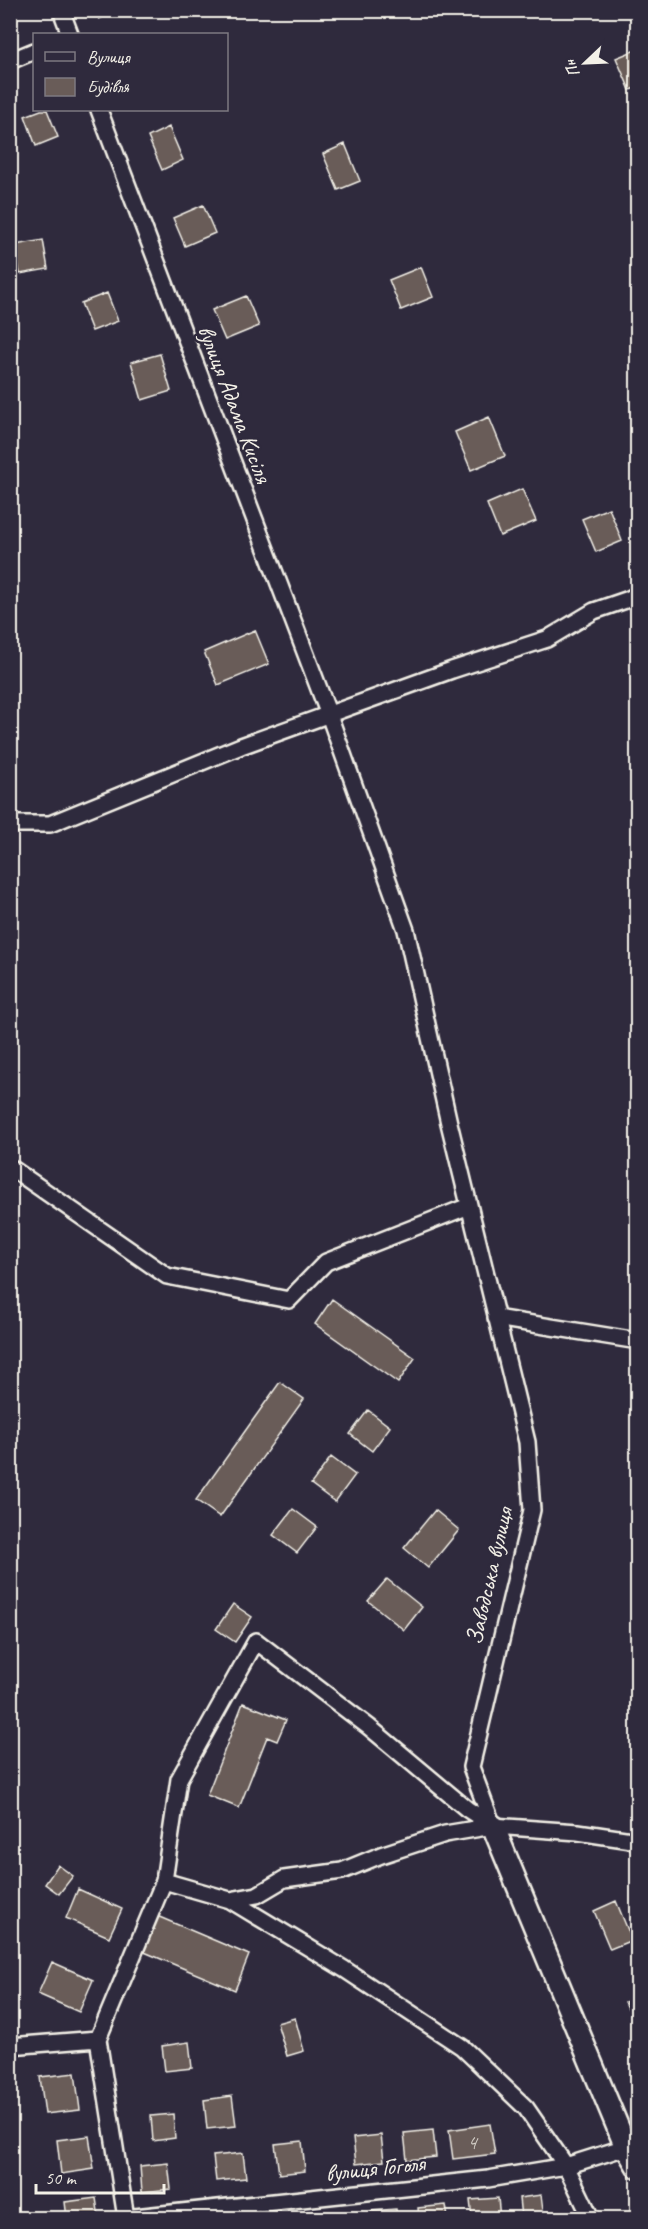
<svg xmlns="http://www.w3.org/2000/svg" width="648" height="2229" font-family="Caveat,sans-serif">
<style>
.building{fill:#695c58;stroke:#f4f1e8;stroke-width:1.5}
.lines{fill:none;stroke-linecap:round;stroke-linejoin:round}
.street-casing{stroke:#f4f1e8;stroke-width:20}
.secondary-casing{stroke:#f4f1e8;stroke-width:26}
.street{stroke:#2f2a3d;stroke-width:15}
.secondary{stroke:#2f2a3d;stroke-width:21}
.labels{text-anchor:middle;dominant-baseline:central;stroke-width:5;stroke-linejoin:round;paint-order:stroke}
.number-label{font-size:21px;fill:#d1ccc4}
.street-label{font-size:24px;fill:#f4f1e8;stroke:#2f2a3d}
</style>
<rect width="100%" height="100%" fill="#2f2a3d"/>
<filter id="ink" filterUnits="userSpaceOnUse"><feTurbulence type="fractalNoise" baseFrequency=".0167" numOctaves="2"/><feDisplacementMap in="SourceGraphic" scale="12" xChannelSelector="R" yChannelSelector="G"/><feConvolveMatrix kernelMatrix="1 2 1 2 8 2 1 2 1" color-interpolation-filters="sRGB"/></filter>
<g filter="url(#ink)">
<path class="building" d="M95,10H119L99,19Z
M638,49V87L630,90L616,58Z
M41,110H47L58,137L36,146L25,116Z
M169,127L183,160L162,170L148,137Z
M345,144L360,181L338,190L323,154Z
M203,205L215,233L185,246L173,218Z
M43,240L48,269L20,274L15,245Z
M421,267L433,297L401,310L389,280Z
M107,293L118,321L92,331L81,303Z
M246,296L259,326L225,340L212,310Z
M160,354L171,391L142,400L131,362Z
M489,417L505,456L471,470L455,432Z
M522,489L536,521L500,536L487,504Z
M609,508L622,541L596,552L582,519Z
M255,630L269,664L218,685L204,652Z
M332,1299L415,1358L398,1383L315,1324Z
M280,1382L304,1399L220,1517L196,1500Z
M368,1410L390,1427L372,1451L350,1434Z
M331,1457L355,1475L335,1502L311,1484Z
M293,1509L317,1527L297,1553L273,1535Z
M435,1510L459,1530L428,1568L404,1548Z
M387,1579L422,1607L404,1630L368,1601Z
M233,1604L252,1617L235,1642L216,1629Z
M243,1703L286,1720L277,1741L267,1737L239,1808L207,1795Z
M58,1865L73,1876L59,1894L45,1884Z
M78,1889L122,1909L109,1937L66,1918Z
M616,1901L632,1940L610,1949L594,1911Z
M157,1916L249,1955L235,1990L142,1951Z
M52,1962L93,1980L79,2012L38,1994Z
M638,1997V2029L625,2002Z
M295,2018L304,2051L287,2056L277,2023Z
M189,2042L192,2068L165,2071L162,2046Z
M75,2073L80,2110L45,2114L40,2077Z
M232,2096L236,2126L207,2129L204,2100Z
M173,2114L175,2138L153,2141L151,2116Z
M490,2124L495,2154L453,2159L449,2130Z
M433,2130L436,2157L407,2160L404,2133Z
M381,2135L384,2161L356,2164L353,2138Z
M89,2136L94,2169L61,2174L57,2140Z
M302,2141L305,2171L279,2174L275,2144Z
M243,2153L246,2178L216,2181L213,2156Z
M168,2163L171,2189L142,2192L140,2166Z
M541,2195L544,2218H521L519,2198Z
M96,2198L99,2218H67L65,2202Z
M498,2198L500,2218H472L470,2200Z
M446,2205L448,2218H419L418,2208Z
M396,2209L397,2218H372L371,2211Z
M344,2213V2218H319V2216Z"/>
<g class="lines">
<g class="street-casing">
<path id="street" d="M61,10L70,34
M10,61L34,51
M99,110L329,715L406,930L449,1123L527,1442L532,1510L471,1767L493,1826
M10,824H50L241,746L452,670L547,639L594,611L629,599L638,594
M10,1167L167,1276L289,1300L326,1262L469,1206
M496,1318L638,1341
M164,1881L230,1900L344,1969L462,2047L526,2108L566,2166L591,2218
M230,1900L257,1895L284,1879L342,1871L381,1855L445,1834L493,1826L578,1832L638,1841
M98,2039L164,1881L179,1779L256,1641L369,1727L467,1809L493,1826
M98,2039L126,2218
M10,2046L98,2039
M125,2218L488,2179L566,2166L626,2147"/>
</g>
<g class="secondary-casing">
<path id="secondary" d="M493,1826L626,2147L638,2167"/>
</g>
<use href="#street" class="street"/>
<use href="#secondary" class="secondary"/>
</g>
</g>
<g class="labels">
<g class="number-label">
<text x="472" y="2142">4</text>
</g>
<g class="street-label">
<text transform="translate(235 404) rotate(69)">вулиця Адама Кисіля</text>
<text transform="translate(489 1576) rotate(-77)">Заводська вулиця</text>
<text transform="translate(375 2168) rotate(-6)">вулиця Гоголя</text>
</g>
</g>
<rect width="648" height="2229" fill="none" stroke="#2f2a3d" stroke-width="36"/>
<rect x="18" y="18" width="612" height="2193" fill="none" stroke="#f4f1e8" stroke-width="2" filter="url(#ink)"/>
<rect x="33" y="33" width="195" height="78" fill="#2f2a3d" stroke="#7e7a81" stroke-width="1.5"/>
<rect x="45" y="52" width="30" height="9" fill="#2f2a3d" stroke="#7e7a81" stroke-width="1.5"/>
<text x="87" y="63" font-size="18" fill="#f4f1e8">Вулиця</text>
<rect x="45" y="78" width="30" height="18" fill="#695c58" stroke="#7e7a81" stroke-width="1.5"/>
<text x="87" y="93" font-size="18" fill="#f4f1e8">Будівля</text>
<g transform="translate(585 63) rotate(247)" stroke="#2f2a3d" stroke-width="4.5" paint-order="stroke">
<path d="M0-4.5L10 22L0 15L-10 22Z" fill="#f4f1e8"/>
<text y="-9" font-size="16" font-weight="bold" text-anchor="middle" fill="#f4f1e8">Пн</text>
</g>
<path d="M36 2184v9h128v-9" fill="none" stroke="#f4f1e8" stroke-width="3"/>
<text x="45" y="2184" font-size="18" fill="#f4f1e8" stroke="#2f2a3d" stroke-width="4.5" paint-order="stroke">50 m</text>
</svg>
